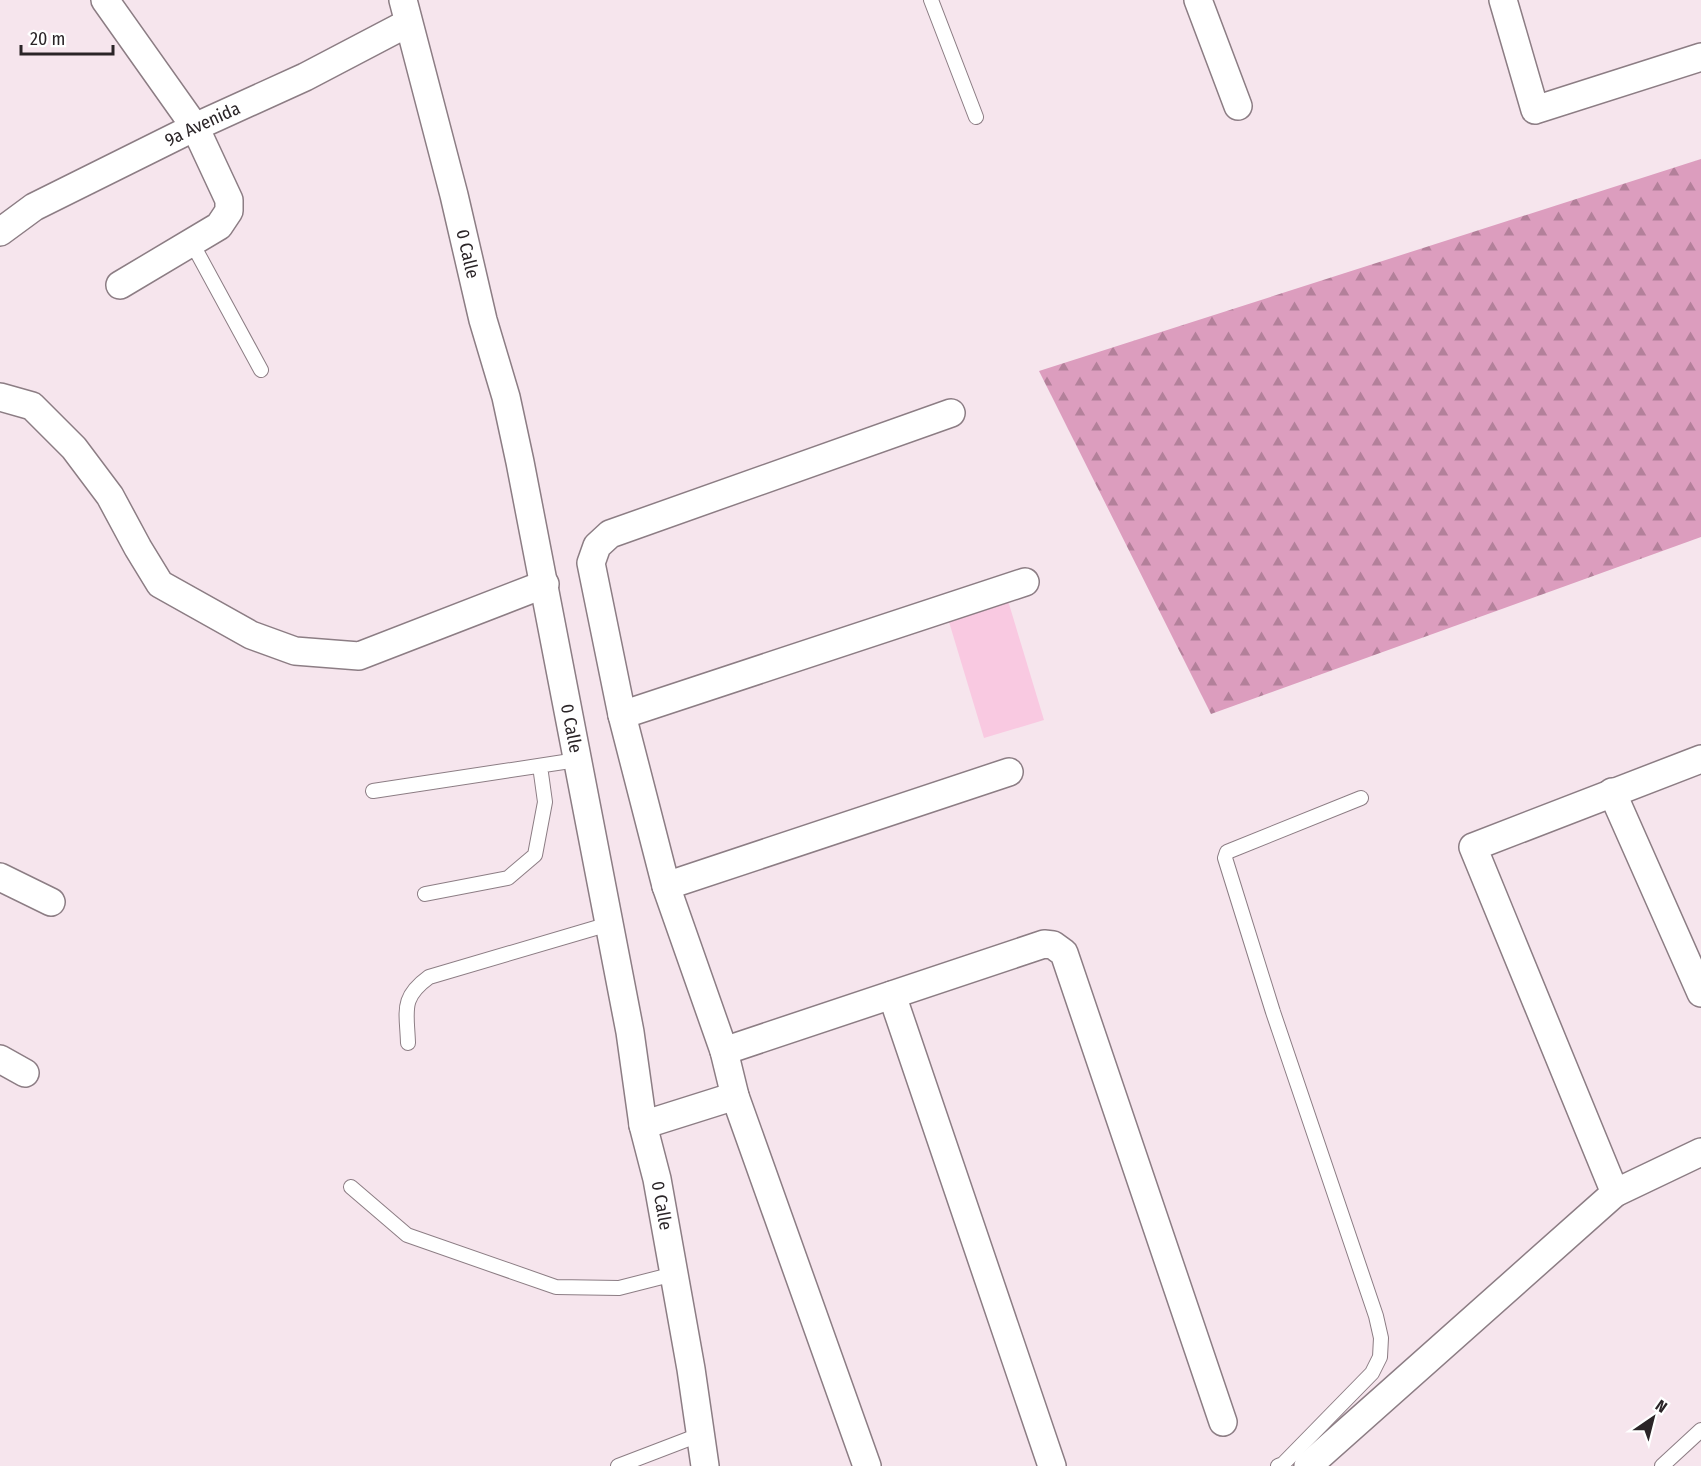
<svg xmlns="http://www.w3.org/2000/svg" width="1701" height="1466" font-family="'Fira Sans Condensed',sans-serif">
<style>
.grass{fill:#f9c9e1}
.forest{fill:url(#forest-firs)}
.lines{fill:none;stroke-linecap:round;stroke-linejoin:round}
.service-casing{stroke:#8c7d84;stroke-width:16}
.minor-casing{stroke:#8c7d84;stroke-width:30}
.service{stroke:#fff;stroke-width:14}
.minor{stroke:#fff;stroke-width:27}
.labels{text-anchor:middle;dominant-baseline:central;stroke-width:4.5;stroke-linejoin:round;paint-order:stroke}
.street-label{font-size:18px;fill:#2a2427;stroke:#fff}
</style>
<defs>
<pattern id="forest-firs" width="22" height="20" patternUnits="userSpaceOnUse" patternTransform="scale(1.5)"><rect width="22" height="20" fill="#dc9dbe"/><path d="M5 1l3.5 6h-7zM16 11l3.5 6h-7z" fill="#b3809a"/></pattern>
</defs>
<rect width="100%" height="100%" fill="#f6e5ed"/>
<path class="grass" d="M1006,594L1044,720L984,738L946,612Z"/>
<path class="forest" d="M1701,159V537L1211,714L1039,371Z"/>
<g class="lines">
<g class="service-casing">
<path id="service" d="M931,0L976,117
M192,243L261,370
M373,791L577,760
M425,894L508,878L535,855L545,802L540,766
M408,1043C407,1011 400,998 429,977L609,924
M351,1187L407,1235L556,1287L619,1288L674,1274
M618,1466L699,1435
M1278,1466L1283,1464L1372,1373L1380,1357L1381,1338L1376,1316L1273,1012L1225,858L1227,852L1361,798
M1662,1466L1701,1430"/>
</g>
<g class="minor-casing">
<g id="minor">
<path d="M105,0L195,127L229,200V211L219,226L120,285"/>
<path id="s1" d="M403,0L454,195L483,320L506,397L520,462L630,1032L643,1125L657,1179L691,1369L705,1466"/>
<path d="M1198,0L1238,106"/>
<path d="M1503,0L1535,110L1701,57"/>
<path id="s2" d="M0,232L34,207L195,127L305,77L408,23"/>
<path d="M0,397L32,406L74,448L110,496L138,548L160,584L251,635L295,651L359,656L545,584"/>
<path d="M622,715L1025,582"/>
<path d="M1612,792L1701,993"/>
<path d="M0,877L51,902"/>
<path d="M666,886L1009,772"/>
<path d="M892,995L1052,1466"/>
<path d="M724,1051L1044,944L1053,945L1064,953L1223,1422"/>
<path d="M0,1059L25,1073"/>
<path d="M643,1125L735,1096"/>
<path d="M1615,1193L1473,847L1701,759"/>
<path d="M867,1466L735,1096L724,1051L666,886L622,715L591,563L597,546L610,534L951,413"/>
<path d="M1308,1466L1615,1193L1701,1152"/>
</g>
</g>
<use href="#service" class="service"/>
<use href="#minor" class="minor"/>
</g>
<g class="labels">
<g class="street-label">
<text stroke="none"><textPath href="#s2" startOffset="230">9a Avenida</textPath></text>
<text stroke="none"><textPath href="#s1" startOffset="262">0 Calle</textPath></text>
<text stroke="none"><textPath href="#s1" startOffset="748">0 Calle</textPath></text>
<text stroke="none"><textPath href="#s1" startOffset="1234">0 Calle</textPath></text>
</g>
</g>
<g transform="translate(1653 1418) rotate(35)" stroke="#ffffff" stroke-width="4.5" paint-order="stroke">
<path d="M0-4.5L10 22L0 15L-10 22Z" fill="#2a2427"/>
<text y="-9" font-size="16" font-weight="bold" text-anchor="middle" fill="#2a2427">N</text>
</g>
<path d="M21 45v9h92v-9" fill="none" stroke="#2a2427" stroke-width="3"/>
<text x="30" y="45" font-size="18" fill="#2a2427" stroke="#ffffff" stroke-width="4.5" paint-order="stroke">20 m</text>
</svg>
